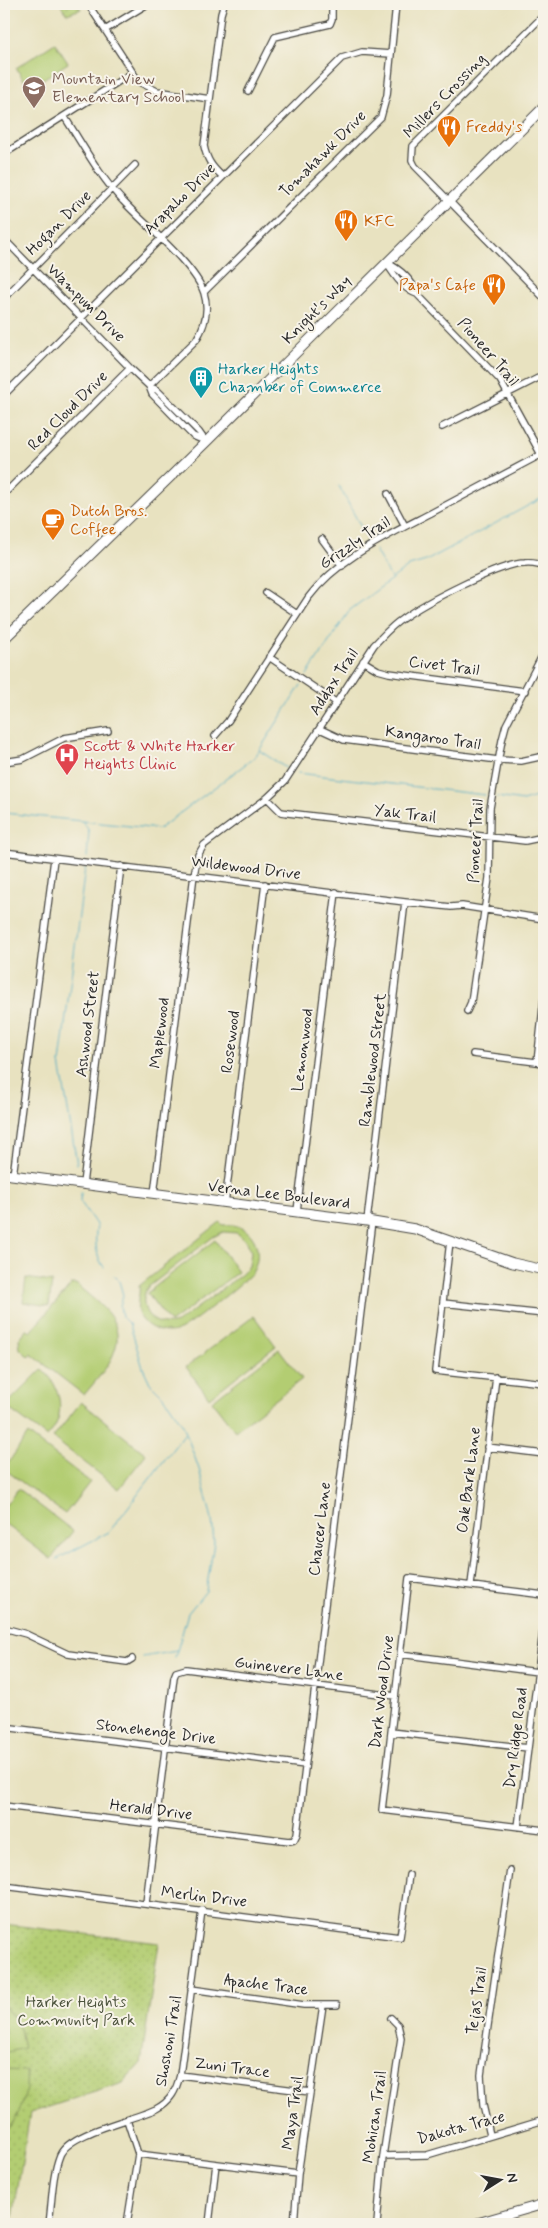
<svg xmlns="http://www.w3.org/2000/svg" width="548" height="2228" font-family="Mynerve,sans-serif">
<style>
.park{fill:url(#park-dots);stroke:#6f7c4e}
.garden{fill:#b3cd72;stroke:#6f7c4e;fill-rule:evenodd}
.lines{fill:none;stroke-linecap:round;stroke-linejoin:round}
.stream{stroke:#45a8c4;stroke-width:1}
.street-casing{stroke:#474641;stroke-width:8}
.secondary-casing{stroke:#474641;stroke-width:11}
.street{stroke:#fff;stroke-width:5.5}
.secondary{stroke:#fff;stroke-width:9}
.labels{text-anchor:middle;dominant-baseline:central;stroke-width:4;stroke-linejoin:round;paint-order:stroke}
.education-label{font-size:16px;fill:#785e54;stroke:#f7f3e8;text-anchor:start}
.street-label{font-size:16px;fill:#2b2b2b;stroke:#f7f3e8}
.food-label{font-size:16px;fill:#c56008;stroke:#f7f3e8;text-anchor:start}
.culture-label{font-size:16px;fill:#0d838f;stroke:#f7f3e8;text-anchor:start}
.health-label{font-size:16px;fill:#be3a42;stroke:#f7f3e8;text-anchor:start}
.park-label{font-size:16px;fill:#4d543d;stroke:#f7f3e8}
</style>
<defs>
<pattern id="park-dots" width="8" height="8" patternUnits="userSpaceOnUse" patternTransform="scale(1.25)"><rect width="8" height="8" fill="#b3cd72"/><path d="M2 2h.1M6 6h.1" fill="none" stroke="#9ab063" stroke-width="1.8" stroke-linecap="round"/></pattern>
</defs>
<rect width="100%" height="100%" fill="#f7f3e8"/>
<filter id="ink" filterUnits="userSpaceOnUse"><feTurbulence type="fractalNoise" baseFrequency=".02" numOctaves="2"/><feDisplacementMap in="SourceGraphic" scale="10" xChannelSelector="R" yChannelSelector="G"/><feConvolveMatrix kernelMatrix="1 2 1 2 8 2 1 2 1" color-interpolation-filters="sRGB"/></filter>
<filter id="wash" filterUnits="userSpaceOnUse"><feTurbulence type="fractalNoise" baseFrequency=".0096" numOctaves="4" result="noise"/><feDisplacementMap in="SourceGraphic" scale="20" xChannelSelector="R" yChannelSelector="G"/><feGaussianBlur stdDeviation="1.12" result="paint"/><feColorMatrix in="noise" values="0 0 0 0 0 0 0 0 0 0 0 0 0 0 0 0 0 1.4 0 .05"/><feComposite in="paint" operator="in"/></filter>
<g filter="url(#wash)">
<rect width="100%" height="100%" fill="#e8e2c0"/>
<path class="park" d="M60,4H78L81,9L67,14Z
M4,1924L159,1943L141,2063L123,2083L30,2113L12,2224H4Z"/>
<path class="garden" d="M55,43L68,63L29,88L16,68Z
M220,1222L223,1225C252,1221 266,1251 252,1273C243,1283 189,1326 179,1330C166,1335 149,1330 141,1318C133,1307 141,1296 139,1286ZM223,1232L237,1233L247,1242L251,1252L249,1266L242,1274L177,1323C155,1330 136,1310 147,1288L213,1237Z
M215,1240L238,1272L170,1323L147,1293Z
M26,1278L52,1282L49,1306L23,1302Z
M72,1284H76C88,1295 104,1306 112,1319C129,1348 100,1375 84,1395L31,1354L29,1357L20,1349L19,1339L27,1329L30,1332Z
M254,1316L276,1346L209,1398L186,1367Z
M279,1349L302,1379L235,1431L212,1401Z
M42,1369C62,1386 67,1417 47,1437L9,1409V1402Z
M81,1402L146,1454L119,1489L53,1438Z
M28,1434L90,1482L65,1514L4,1469Z
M18,1489L73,1531L51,1559L4,1523V1507Z
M4,2005L20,2029L24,2048L4,2053Z
M4,2070L26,2071C28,2096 21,2115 4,2133Z"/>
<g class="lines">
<path class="stream" d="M339,486L368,540
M375,550L391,578
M307,675L350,610L409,566L426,561L544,497
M260,751L286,768
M298,773L485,795
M497,797L523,801L544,794
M4,813L159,829L255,757L301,685
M83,822L89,831L87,857
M77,1164L60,1063L85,868
M81,1193L80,1201L97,1226C94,1239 96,1258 104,1267
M114,1276L119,1281L123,1295L120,1306L122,1317L130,1325L143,1368L150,1383L164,1397L183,1425L199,1469L212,1519L214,1543L206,1591L188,1613L175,1658
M57,1559L109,1532L185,1433
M143,1657L177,1651"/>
</g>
</g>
<g filter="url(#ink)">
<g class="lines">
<g class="street-casing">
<path id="street" d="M88,4L139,82L157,91L210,99
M544,15L413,146L412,160L415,166L544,298
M105,30L146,5
M248,91L275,37L330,24L332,19V4
M64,116C83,145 99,176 123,201C144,224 195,265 204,293C209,309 205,326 196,340L149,386
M4,154L132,73
M222,176C212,167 207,160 204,146L221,14L224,4
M4,239L130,368L149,386L157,390L199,432L206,442
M386,262C393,274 404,290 417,294L500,380L544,460
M387,263C400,269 413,281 417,294
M204,292L381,117L387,95L396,4
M4,298L135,165
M149,386L152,394L193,436L205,441
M4,395L342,58L362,52L391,54
M442,427L544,375
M4,494L130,368
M388,494L405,526
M322,539L342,566
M266,593L297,614
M269,657L337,703
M363,661L378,670L389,673L525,691
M320,729L344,740L498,760L521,761L544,756
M215,736L228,721L308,598C338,558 389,535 433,512C470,492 507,473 544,453
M4,762L23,759L64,738L108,731
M267,798L281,812L288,813L525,841L544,837
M4,852L405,902L451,907L462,906L544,919
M467,1011L471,1002L489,878L490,808L502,740L506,725L544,652
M473,1054L544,1063
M537,1062L544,998
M13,1176L54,859
M83,1184L121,866
M154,1194L194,875L198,855L204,845L267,798L285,781L374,645C383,636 391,626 402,619C424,603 500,563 525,563C531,562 538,564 544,565
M225,1203L265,884
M297,1211L336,892
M367,1221L405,902
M450,1241L435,1371L544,1383
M443,1303L544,1314
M487,1447L544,1454
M471,1585L496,1377
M544,1595L409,1578L382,1810L544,1830
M4,1628L26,1634L68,1654L127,1662L132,1659
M400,1654L538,1672
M4,1727L305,1765
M391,1732L528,1748
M4,1806L290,1841L294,1840L297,1834L372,1221
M518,1827L544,1623
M4,1886L400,1937L409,1875
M146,1903L174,1677L176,1672L186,1669L395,1696
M191,1989L304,2005H337
M180,2075L310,2092
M127,2120L138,2154L127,2224
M490,2135L483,2105L481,2075L510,1870
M138,2154L298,2174
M383,2156L427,2155L544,2120
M49,2224C52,2202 52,2175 60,2155C70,2132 133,2120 156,2109C171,2101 176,2091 180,2075L202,1910
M209,2224L216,2164
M294,2224L298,2174L323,2005
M377,2224L383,2156L401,2038L398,2025L391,2018"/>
</g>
<g class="secondary-casing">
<path id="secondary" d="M4,639L206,442L544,107
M4,1174L367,1221L415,1229L513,1263L544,1270
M474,2224L544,2204"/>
</g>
<use href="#street" class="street"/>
<use href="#secondary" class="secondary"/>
</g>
</g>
<defs>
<g id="school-pin" transform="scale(1.25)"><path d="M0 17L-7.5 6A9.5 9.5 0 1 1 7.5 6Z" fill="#8d6e63" stroke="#f7f3e8"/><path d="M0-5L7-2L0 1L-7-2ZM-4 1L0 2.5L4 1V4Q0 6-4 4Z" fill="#fff"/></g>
<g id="restaurant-pin" transform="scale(1.25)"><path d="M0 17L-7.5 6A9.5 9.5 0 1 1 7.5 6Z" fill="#e8710a" stroke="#f7f3e8"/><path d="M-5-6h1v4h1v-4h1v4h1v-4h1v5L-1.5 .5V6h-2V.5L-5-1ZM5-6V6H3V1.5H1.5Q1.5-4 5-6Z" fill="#fff"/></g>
<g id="building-pin" transform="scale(1.25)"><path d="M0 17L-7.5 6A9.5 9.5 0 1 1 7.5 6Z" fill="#0f9aa8" stroke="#f7f3e8"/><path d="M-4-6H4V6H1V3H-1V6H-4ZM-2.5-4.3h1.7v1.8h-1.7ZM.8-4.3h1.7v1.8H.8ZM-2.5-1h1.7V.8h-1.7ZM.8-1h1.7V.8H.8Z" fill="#fff"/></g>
<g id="cafe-pin" transform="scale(1.25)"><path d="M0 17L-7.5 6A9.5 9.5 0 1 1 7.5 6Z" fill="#e8710a" stroke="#f7f3e8"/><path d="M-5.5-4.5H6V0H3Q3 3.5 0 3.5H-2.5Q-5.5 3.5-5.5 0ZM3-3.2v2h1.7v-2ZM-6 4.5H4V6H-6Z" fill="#fff"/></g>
<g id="hospital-pin" transform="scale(1.25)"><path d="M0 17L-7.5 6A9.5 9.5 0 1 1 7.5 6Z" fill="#e0444e" stroke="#f7f3e8"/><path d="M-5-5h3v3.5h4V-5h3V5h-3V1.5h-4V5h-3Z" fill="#fff"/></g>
</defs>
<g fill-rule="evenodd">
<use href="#school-pin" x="34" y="88"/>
<use href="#restaurant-pin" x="449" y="127"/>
<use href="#restaurant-pin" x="346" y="221"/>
<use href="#restaurant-pin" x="494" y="285"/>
<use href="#building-pin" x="201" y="378"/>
<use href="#cafe-pin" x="53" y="520"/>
<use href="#hospital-pin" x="67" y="755"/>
</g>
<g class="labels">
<g class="education-label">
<text x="52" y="79">Mountain View<tspan x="52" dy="18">Elementary School</tspan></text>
</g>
<g class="street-label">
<text transform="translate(445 96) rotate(-46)">Millers Crossing</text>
<text transform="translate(323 154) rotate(-45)">Tomahawk Drive</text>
<text transform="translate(180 199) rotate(-45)">Arapaho Drive</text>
<text transform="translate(59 223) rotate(-45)">Hogan Drive</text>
<text transform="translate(86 303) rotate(45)">Wampum Drive</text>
<text transform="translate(317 310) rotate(-45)">Knight's Way</text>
<text transform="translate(488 352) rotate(49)">Pioneer Trail</text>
<text transform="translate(68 411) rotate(-45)">Red Cloud Drive</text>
<text transform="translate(355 543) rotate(-34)">Grizzly Trail</text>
<text transform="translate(444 666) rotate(7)">Civet Trail</text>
<text transform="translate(334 682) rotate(-57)">Addax Trail</text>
<text transform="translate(433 738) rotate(8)">Kangaroo Trail</text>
<text transform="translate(405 814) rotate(7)">Yak Trail</text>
<text transform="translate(476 841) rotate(-87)">Pioneer Trail</text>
<text transform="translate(246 868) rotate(7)">Wildewood Drive</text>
<text transform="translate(88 1024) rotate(-83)">Ashwood Street</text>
<text transform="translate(160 1033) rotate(-83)">Maplewood</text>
<text transform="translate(231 1042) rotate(-83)">Rosewood</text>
<text transform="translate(303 1050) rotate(-83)">Lemonwood</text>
<text transform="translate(373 1060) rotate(-83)">Ramblewood Street</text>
<text transform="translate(279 1195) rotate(7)">Verna Lee Boulevard</text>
<text transform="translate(469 1480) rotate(-83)">Oak Bark Lane</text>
<text transform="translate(320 1529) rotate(-83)">Chaucer Lane</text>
<text transform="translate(289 1669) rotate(7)">Guinevere Lane</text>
<text transform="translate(382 1692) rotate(-83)">Dark Wood Drive</text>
<text transform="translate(156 1732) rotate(7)">Stonehenge Drive</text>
<text transform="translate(516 1738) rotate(-83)">Dry Ridge Road</text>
<text transform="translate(151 1810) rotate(7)">Herald Drive</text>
<text transform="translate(204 1897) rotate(7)">Merlin Drive</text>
<text transform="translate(266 1985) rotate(7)">Apache Trace</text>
<text transform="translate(477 2001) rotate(-82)">Tejas Trail</text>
<text transform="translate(169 2041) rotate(-80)">Shoshoni Trail</text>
<text transform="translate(232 2068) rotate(7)">Zuni Trace</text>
<text transform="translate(293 2113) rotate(-82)">Maya Trail</text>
<text transform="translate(375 2117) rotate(-82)">Mohican Trail</text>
<text transform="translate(461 2128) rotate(-15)">Dakota Trace</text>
</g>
<g class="food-label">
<text x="466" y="127">Freddy's</text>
<text x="364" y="221">KFC</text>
<text x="476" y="285" text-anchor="end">Papa's Cafe</text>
<text x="70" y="511">Dutch Bros.<tspan x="70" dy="18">Coffee</tspan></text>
</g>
<g class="culture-label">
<text x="218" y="369">Harker Heights<tspan x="218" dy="18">Chamber of Commerce</tspan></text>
</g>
<g class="health-label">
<text x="84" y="746">Scott &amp; White Harker<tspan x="84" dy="18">Heights Clinic</tspan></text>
</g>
<g class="park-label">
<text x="76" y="2002">Harker Heights<tspan x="76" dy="18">Community Park</tspan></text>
</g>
</g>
<rect width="548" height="2228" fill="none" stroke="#f7f3e8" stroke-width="20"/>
<g transform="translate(500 2180) rotate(79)" stroke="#f7f3e8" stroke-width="4" paint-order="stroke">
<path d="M0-4L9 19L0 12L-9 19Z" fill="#2b2b2b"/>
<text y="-8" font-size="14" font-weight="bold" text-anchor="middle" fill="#2b2b2b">N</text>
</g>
</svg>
